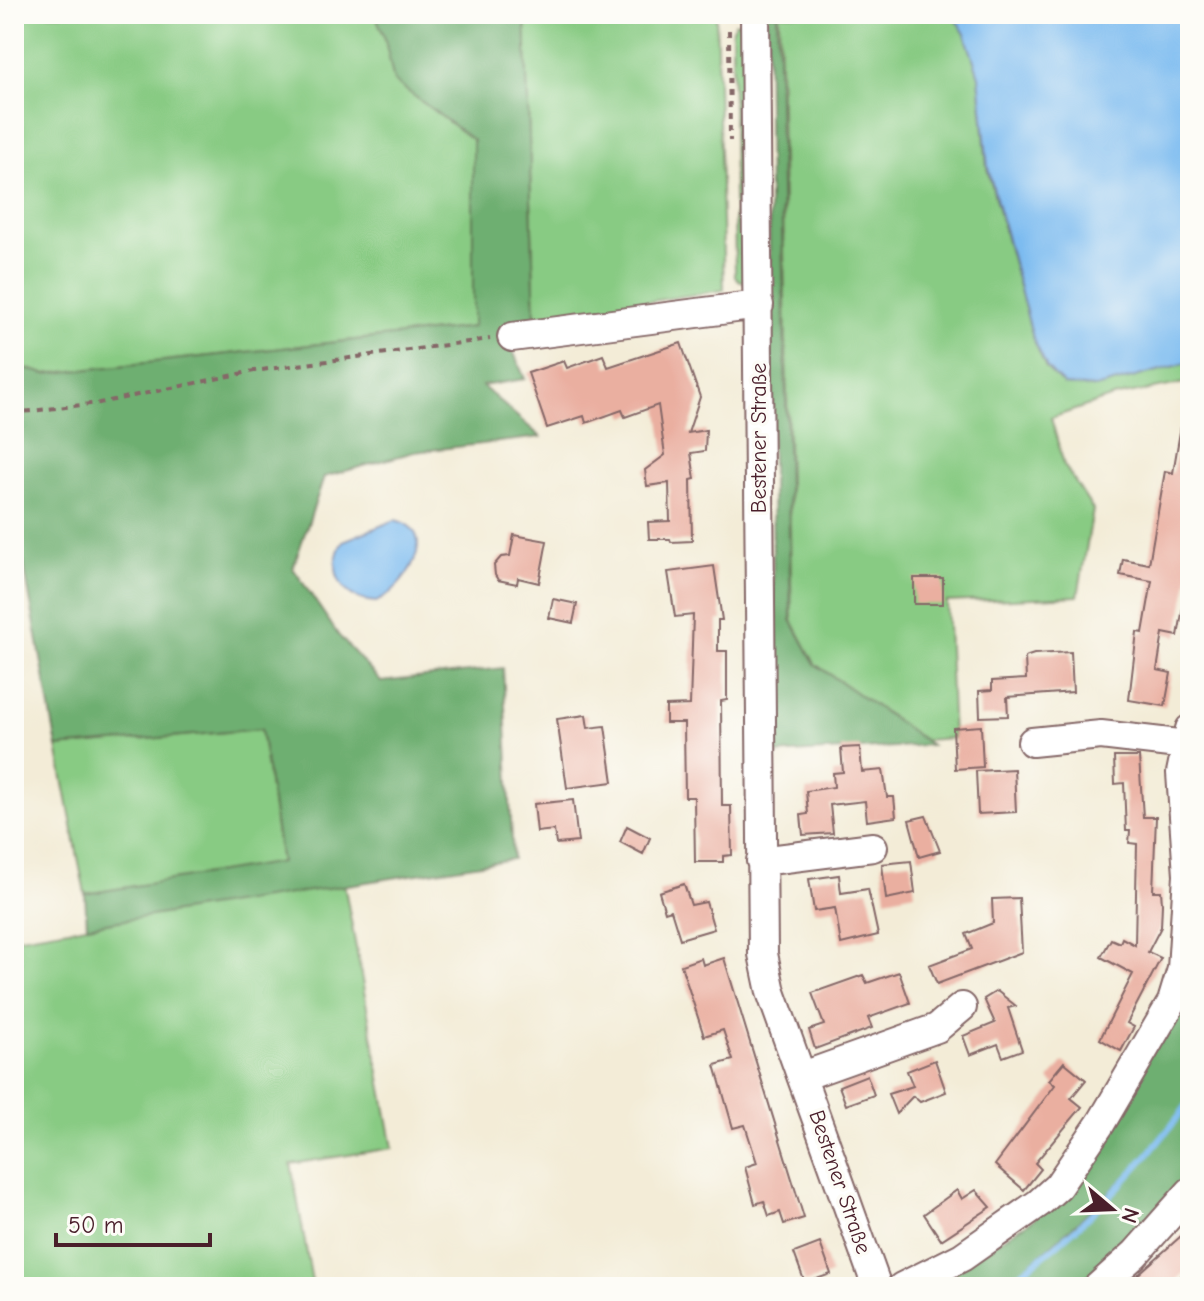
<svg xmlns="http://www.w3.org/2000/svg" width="1204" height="1301" font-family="'Comic Neue',sans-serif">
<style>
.green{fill:#88cb83;stroke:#697557;stroke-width:2}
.forest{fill:#6eaf71;stroke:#5c674e;stroke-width:2}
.water{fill:#7cbbf0;stroke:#636d8e;stroke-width:2}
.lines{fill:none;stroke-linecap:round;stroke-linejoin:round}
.stream{stroke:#7cbbf0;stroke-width:6}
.building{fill:#eaafa0}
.minor-casing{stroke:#856767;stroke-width:32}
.path{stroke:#856767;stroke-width:4;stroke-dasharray:6 6;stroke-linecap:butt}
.minor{stroke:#fff;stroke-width:28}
.labels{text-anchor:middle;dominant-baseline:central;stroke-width:7;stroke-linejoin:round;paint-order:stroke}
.street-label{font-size:22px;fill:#4a1f2b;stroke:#fdfcf7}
</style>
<rect width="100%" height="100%" fill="#fdfcf7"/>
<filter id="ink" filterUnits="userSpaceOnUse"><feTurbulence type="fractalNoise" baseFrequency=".0125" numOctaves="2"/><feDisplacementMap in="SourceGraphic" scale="16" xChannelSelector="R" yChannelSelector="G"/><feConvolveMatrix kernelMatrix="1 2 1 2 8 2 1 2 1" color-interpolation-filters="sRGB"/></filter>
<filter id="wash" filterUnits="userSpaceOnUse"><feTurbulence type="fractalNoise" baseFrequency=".006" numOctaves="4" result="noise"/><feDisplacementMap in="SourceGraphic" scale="32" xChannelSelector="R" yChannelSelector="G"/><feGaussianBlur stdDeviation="1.8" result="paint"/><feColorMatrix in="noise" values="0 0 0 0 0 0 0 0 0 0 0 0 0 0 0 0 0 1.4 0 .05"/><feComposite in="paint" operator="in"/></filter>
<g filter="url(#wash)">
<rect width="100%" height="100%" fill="#f3ecd7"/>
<path class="green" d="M14,14H375L384,35L394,81L473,140L474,327L45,374L14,365Z
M716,14L724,290L535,319L525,16Z
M779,14H953L965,34L979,76L987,168L1033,338L1046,368L1064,385L1095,388L1190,362V382L1113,397L1051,418L1064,465L1093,510L1078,596L947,602L953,738L924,740L815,664L792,620Z
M743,21L748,282H742L735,277L732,30L735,23Z
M261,729L281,863L85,894L57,747Z
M344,883L393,1148L291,1164L313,1287H14V938Z"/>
<path class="forest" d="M375,14H650L525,16L535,319L505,332L525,379L482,386L541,437L414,452L324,477L293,568L339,636L381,682L503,668L513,859L87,926L85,894L281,862L261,729L57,747L14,510V365L45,374L473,327V140L394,81L384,35Z
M767,14H777L791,620L815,664L931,745L775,754Z
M1190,973C1190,1012 1196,1057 1190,1096C1185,1131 1040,1258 1006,1282L998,1287H925L1034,1219Z
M1190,1104V1178L1126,1246L1079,1287H1005C1075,1237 1139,1173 1190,1104Z"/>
<path class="water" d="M953,14H1190V362L1095,388L1064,385L1047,368L1033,338L988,168L979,76L965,34Z
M395,520C444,532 403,590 376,602C341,600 326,571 343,541Z"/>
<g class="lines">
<path class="stream" d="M1001,1287C1074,1237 1139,1172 1190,1101"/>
</g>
<g id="blocks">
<path class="building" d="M681,343L700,397L688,433L706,430L705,451L691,453L695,479L691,480L692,541L671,542L670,539H649L648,522L670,521L669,483L647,486L645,470L665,455L658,405L625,417L622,410L586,423L584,416L547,428L528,373L564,361L567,368L603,355L608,367Z
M1181,426H1190V568L1178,636L1163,633L1157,670L1171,673L1165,706L1129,700L1137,632L1143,633L1152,581L1120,575L1123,559L1149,564L1165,471L1173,473Z
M514,535L547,541L539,583L518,578L517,584L498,580L495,575L494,565L501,557L510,556Z
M714,566L722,620H718V651H727V700L721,701L722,806H731L732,855L723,856V862H695L694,797H685L684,723H666V706L690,705L693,615L675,617L668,572Z
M914,578H943V604H914Z
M553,599L577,604L573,623L549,618Z
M1071,652L1073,692L1007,697L1008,716L980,717L979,691L992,690V681L1026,679L1025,657L1034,654Z
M586,715L588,728L605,726L613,782L567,788L557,719Z
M981,726L983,767L955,769L953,728Z
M860,747L862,772L883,770L887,797H894L896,817L867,821L865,801L830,805L833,833L803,835L801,815L808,814L806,791L834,787L833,773L843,772L841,748Z
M1114,757H1139L1143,817H1156L1153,891H1161L1162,904L1161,927L1148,952L1161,958L1127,1023L1134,1027L1121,1051L1100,1039L1133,974L1101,957L1111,939L1120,943L1122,938L1135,945L1137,844L1129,843L1130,831H1126L1124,783L1115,784Z
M1014,769L1016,812L978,814L976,771Z
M573,800L578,842L556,844L554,830L537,832L534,804Z
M926,816L940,851L919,857L909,820Z
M627,826L650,838L643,854L620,842Z
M911,861L915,893L886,899L882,864Z
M839,875L841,893L868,889L878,935L841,944L835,908L814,911L809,879Z
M684,884L691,905L706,902L714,929L680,939L671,910L665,912L659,892Z
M1019,898L1022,952L937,984L929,965L972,949L966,934L993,923L992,899Z
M701,958L703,965L724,958L804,1218L784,1224L780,1212L769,1216L764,1201L755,1204L745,1167L757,1163L745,1125L733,1128L715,1065L733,1060L723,1030L704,1036L681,965Z
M899,972L910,1003L868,1018L872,1028L815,1049L809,1030L824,1025L812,993L863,975L867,983Z
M997,991L1016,1006L1008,1008L1022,1050L1003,1057L998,1044L970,1055L963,1036L995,1023L984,999Z
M935,1060L946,1092L920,1102L913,1096L896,1114L888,1094L913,1086L907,1071Z
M1064,1062L1086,1080L1071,1098L1082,1107L1035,1163L1041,1169L1024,1190L995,1165L1055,1085L1049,1080Z
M867,1075L874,1095L846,1105L839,1086Z
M957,1190L962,1199L976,1190L991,1207L941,1240L924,1214Z
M1190,1228V1268L1169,1287H1124Z
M820,1243L831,1274L805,1283L794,1253Z"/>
</g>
</g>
<g filter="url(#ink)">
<use href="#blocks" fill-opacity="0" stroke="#856767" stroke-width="2"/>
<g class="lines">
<g class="minor-casing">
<path id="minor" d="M755,14L763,954L771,992L877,1287
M512,337L759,305
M1032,742L1101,735L1187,745
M761,861L873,847
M803,1076L937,1028L962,1007
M902,1287L962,1257L1039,1203L1058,1186L1101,1123L1172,1002L1182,969L1188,875L1181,773L1190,729
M1098,1287L1135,1254L1190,1192"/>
</g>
<path class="path" d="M729,30L730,141
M14,413L99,403L254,371L490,339"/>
<use href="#minor" class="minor"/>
</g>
</g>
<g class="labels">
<g class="street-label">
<text transform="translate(759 438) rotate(-90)">Bestener Straße</text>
<text transform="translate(840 1182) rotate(71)">Bestener Straße</text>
</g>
</g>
<rect width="1204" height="1301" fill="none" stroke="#fdfcf7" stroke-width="48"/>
<g transform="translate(1112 1209) rotate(109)" stroke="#fdfcf7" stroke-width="6" paint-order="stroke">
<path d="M0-6L14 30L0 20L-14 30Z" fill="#4a1f2b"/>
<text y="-12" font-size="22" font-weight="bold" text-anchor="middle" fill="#4a1f2b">N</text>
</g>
<path d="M56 1233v12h154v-12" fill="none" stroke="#4a1f2b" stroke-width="4"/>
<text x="68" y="1233" font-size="24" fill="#4a1f2b" stroke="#fdfcf7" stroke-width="6" paint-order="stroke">50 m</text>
</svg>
